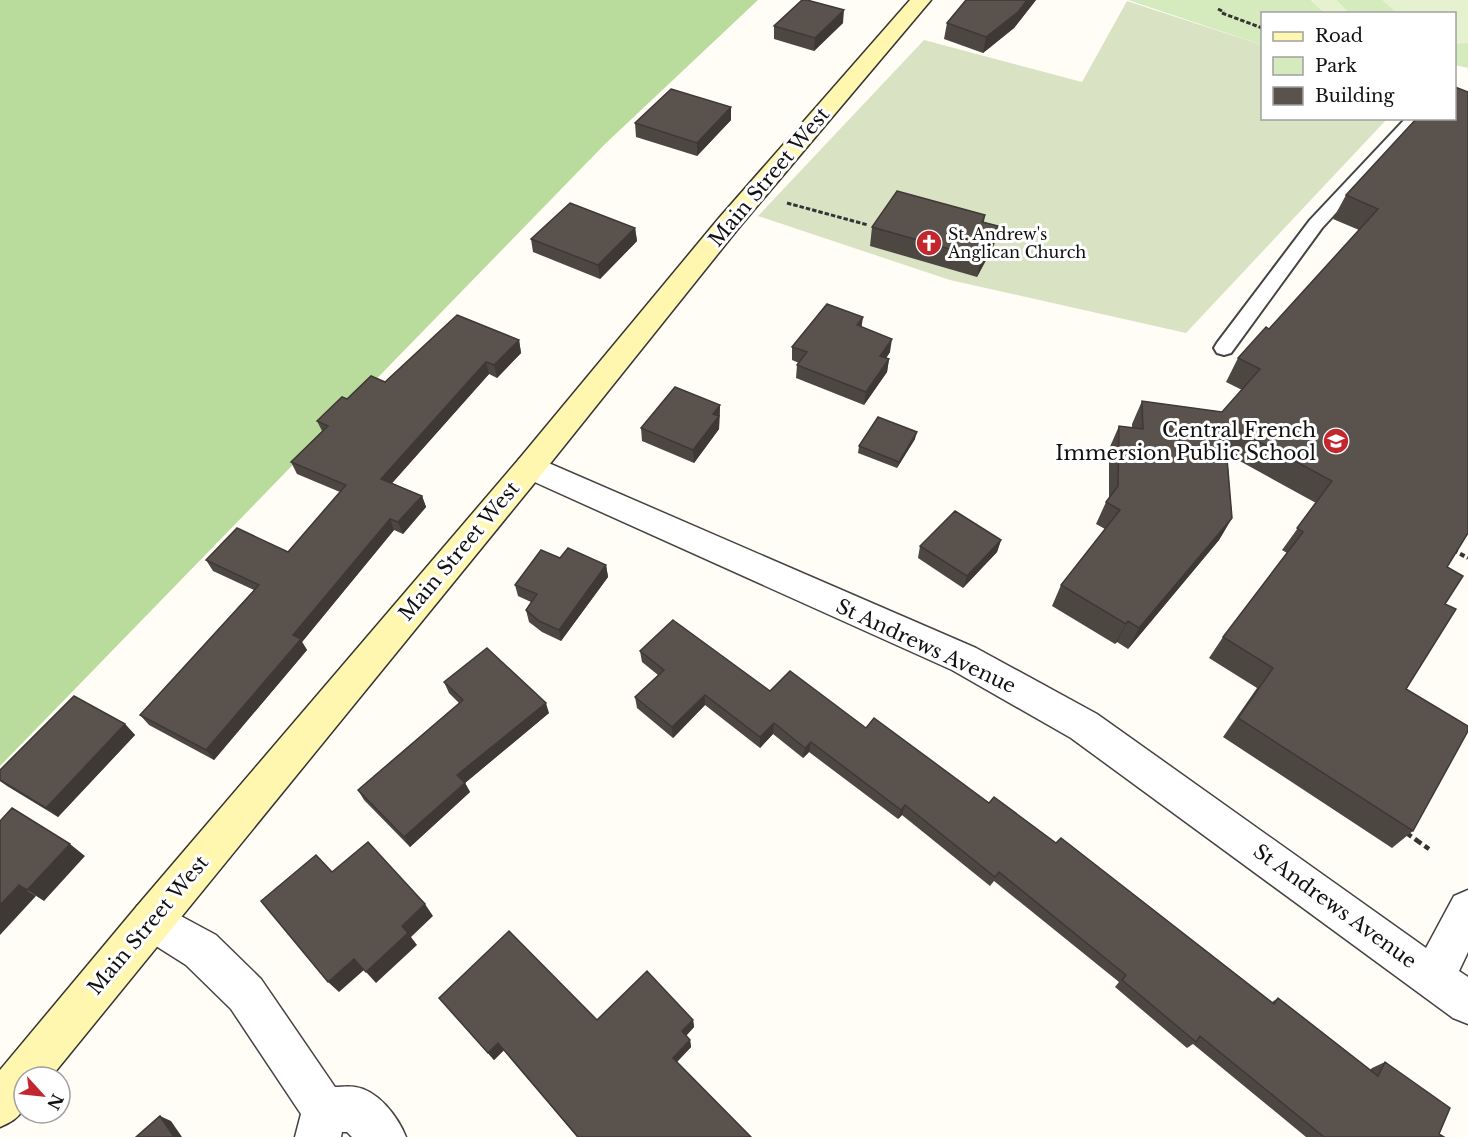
<svg xmlns="http://www.w3.org/2000/svg" width="1468" height="1137" font-family="'Libre Baskerville',serif">
<style>
.green{fill:#d5ebbd}
.forest{fill:#b9dc9c}
.cemetery{fill:#d9e3c4}
.pitch{fill:#e6f2cf}
.lines{fill:none;stroke-linecap:round;stroke-linejoin:round}
.service-casing{stroke:#444;stroke-width:4}
.minor-casing{stroke:#444;stroke-width:3}
.secondary-casing{stroke:#333;stroke-width:3}
.path-far2{stroke:#333;stroke-width:3;stroke-dasharray:4.5 2;stroke-linecap:butt}
.path-far1{stroke:#333;stroke-width:4;stroke-dasharray:5 3;stroke-linecap:butt}
.path{stroke:#333;stroke-width:4.5;stroke-dasharray:8 4;stroke-linecap:butt}
.service{fill:#fff;fill-rule:evenodd}
.minor{fill:#fff;fill-rule:evenodd}
.secondary{fill:#fff6b0;fill-rule:evenodd}
.wall{fill:#4d4742}
.shaded-wall{fill:#3f3936}
.building{fill:#5a524d;stroke:#3f3936;stroke-width:1.5}
.labels{text-anchor:middle;dominant-baseline:central;stroke-width:6;stroke-linejoin:round;paint-order:stroke}
.far-poi-label{font-size:16px;fill:#111;stroke:#fff;text-anchor:start}
.street-label{font-size:20px;fill:#111;stroke:#fff}
.poi-label{font-size:20px;fill:#111;stroke:#fff;text-anchor:end}
</style>
<rect width="100%" height="100%" fill="#fffdf5"/>
<path class="green" d="M1128,0H1311L1325,13L1262,14V45Z
M1336,0H1468V68L1455,65L1454,14L1349,13Z"/>
<path class="forest" d="M0,0H758L605,144L0,766Z"/>
<path class="cemetery" d="M1127,1L1262,45V118L1387,119L1186,333L950,280L758,216L924,40L1082,82Z"/>
<path class="pitch" d="M1312,0H1336L1349,13H1325Z
M1382,0H1468V43L1455,44L1454,14L1397,13Z"/>
<g class="lines">
<g class="service-casing">
<path id="service" d="M1406,118H1423L1322,228L1231,353L1224,355L1217,353L1214,348L1217,343L1310,220Z"/>
</g>
<g class="minor-casing">
<path id="minor" d="M530,455L976,648L1097,714L1426,948L1454,896L1468,890V952L1459,971L1468,977V1024L1453,1018L1071,738L952,670L519,475L515,467L519,459Z
M151,900L216,935L261,979L335,1087C341,1087 349,1086 355,1087C378,1090 398,1117 406,1137H352L347,1132H342L341,1137H295L301,1114L231,1009L186,965L137,934L131,920L137,906Z"/>
</g>
<g class="secondary-casing">
<path id="secondary" d="M910,0H931L737,230L541,475L51,1077H24C24,1105 29,1115 0,1127V1070L137,906L519,459L719,218Z"/>
</g>
<path class="path-far2" d="M1218,9L1224,12
M1222,13L1262,28
M787,203L868,225"/>
<path class="path-far1" d="M1453,550L1468,558"/>
<path class="path" d="M1405,832L1429,849"/>
<use href="#service" class="service"/>
<use href="#minor" class="minor"/>
<use href="#secondary" class="secondary"/>
</g>
<path class="wall" d="M966,0H1036L1014,28L983,53L944,39L947,23Z
M843,23L814,51L774,39V26Z
M1417,118L1447,567L1445,604L1406,689L1413,831L1392,848L1223,737L1257,688L1209,658L1223,637L1287,553L1282,550L1316,503L1227,454L1232,518L1219,540L1128,649L1117,642L1115,644L1052,606L1061,585L1105,529L1096,524L1106,502L1109,499V449L1119,426L1132,428V424L1142,401L1222,412L1242,390L1226,382L1238,358L1269,329L1359,230L1333,219L1346,195Z
M731,120L697,156L636,137L635,123Z
M985,215L984,222L998,226L994,245L977,277L870,246L872,227Z
M635,228L637,241L600,279L533,252L531,239Z
M862,327L890,352L886,358L889,359L887,372L864,405L796,378L797,365L799,363L792,360V347Z
M519,340L521,353L497,378L489,374L392,483L422,496L426,507L403,534L394,530L302,642L307,650L214,760L149,725L140,715L254,590L213,571L206,560L288,552L340,492L297,474L291,462L322,431L317,421L347,399L385,382Z
M720,405L719,429L694,463L642,441L641,428Z
M915,439L897,468L858,453L859,446Z
M1001,540L997,552L963,588L918,558L920,546Z
M560,558L606,565L608,577L561,641L542,632L529,622L526,610L531,602L518,596L515,585Z
M640,651L770,691L866,728L1056,843L1272,1002L1278,998L1370,1070L1372,1068L1385,1062L1439,1134L1444,1137H1306L1193,1044L1187,1048L1115,987L1119,982L994,881L990,886L902,815L898,819L809,752L803,758L773,734L760,748L705,705L673,738L637,708L635,697L658,675L642,662Z
M444,682L549,713L465,783L470,792L410,847L364,800L358,790L459,703L449,693Z
M125,724L135,735L58,817L7,786L0,781V770Z
M439,998L597,1020H693L694,1027L686,1036L690,1040L691,1047L677,1062L751,1137H577L504,1050L494,1060Z"/>
<path class="shaded-wall" d="M1027,0H1036L1014,28L983,53L986,37Z
M844,10L843,23L814,51L815,38Z
M731,107V120L697,156V143Z
M998,226L994,245L977,277L981,258Z
M635,228L637,241L600,279L598,265Z
M863,317L861,331L857,325Z
M892,339L890,352L879,369L880,356Z
M519,340L521,353L497,378L494,365Z
M889,359L887,372L864,405L866,392Z
M486,362L489,374L386,490L381,479Z
M720,405L719,429L694,463L693,450L713,414Z
M917,432L915,439L897,468L899,462Z
M422,496L426,507L403,534L398,522Z
M1232,518L1219,540L1128,649L1139,628Z
M390,519L394,530L302,642L307,650L214,760L206,750L293,635Z
M1001,540L997,552L963,588L967,576Z
M606,565L608,577L561,641L559,630Z
M1128,621L1117,642L1115,644L1126,624Z
M705,695V705L673,738L672,727Z
M546,703L549,713L465,783L470,792L410,847L404,837L457,775Z
M774,723L773,734L760,748V737Z
M125,724L135,735L58,817L46,808Z
M811,742L809,752L803,758L805,748Z
M905,805L902,815L898,819L901,810Z
M70,844L85,856L44,901L27,890Z
M19,885L36,896L0,935V905Z
M425,904L433,916L411,937L417,945L376,983L366,972L402,926Z
M354,959L364,970L339,992L328,982Z
M693,1020L694,1027L683,1039L682,1031Z
M690,1040L691,1047L674,1065L673,1058Z
M498,1043L504,1050L494,1060L488,1053Z
M160,1116L171,1121L182,1137H174Z"/>
<path class="building" d="M802,0H807L844,10L815,38L774,26Z
M966,0H1027L1018,12L986,37L947,23Z
M1455,87L1468,92V533L1447,567L1463,576L1445,604L1456,609L1406,689L1468,726V731L1413,831L1238,718L1273,668L1223,637L1303,532L1297,528L1332,481L1224,423L1232,518L1139,628L1128,621L1126,624L1061,585L1120,510L1106,502L1118,486L1119,426L1143,429L1142,401L1222,412L1260,369L1238,358L1266,327L1269,329L1378,209L1346,195L1417,118H1455Z
M671,89L731,107L697,143L635,123Z
M897,191L985,215L982,222L998,226L981,258L872,227Z
M570,203L635,228L598,265L531,239Z
M827,304L863,317L857,325L892,339L880,356L889,359L866,392L797,365L807,352L792,347Z
M457,315L519,340L494,365L486,362L381,479L422,496L398,522L390,519L293,635L301,639L206,750L140,715L259,585L206,560L237,528L288,552L346,485L291,462L328,426L317,421L342,397L347,399L371,376L385,382Z
M675,387L720,405L713,414L719,416L693,450L641,428Z
M878,417L917,432L899,462L859,446Z
M955,511L1001,540L967,576L920,546Z
M568,548L606,565L559,630L539,621L526,610L537,594L515,585L541,550L560,558Z
M673,620L770,691L790,671L866,728L874,718L989,803L994,797L1056,843L1061,838L1274,1004L1278,998L1378,1076L1385,1062L1450,1108L1439,1134L1444,1137H1324L1200,1036L1196,1042L1122,980L1126,975L999,872L995,877L905,805L901,810L811,742L805,748L774,723L760,737L705,695L672,727L635,697L664,670L640,651Z
M487,648L546,703L457,775L465,783L404,837L358,790L463,700L444,682Z
M74,696L125,724L46,808L0,780V770Z
M12,808L70,844L27,890L19,885L0,905V821Z
M368,842L425,904L402,926L408,933L366,972L354,959L328,982L261,901L316,855L332,872Z
M509,931L597,1020L647,971L693,1020L682,1031L690,1040L673,1058L751,1137H578L498,1043L488,1053L439,998Z
M160,1116L174,1137H136Z"/>
<defs>
<g id="church-disc" transform="scale(1.35)"><circle r="9.5" fill="#c4262e" stroke="#fff"/><path d="M-1.2-6h2.4v3.5h3.3v2.4h-3.3V6h-2.4V-.1h-3.3v-2.4h3.3Z" fill="#fff"/></g>
<g id="school-disc" transform="scale(1.35)"><circle r="9.5" fill="#c4262e" stroke="#fff"/><path d="M0-5L7-2L0 1L-7-2ZM-4 1L0 2.5L4 1V4Q0 6-4 4Z" fill="#fff"/></g>
</defs>
<g fill-rule="evenodd">
<use href="#church-disc" x="929" y="243"/>
<use href="#school-disc" x="1336" y="441"/>
</g>
<g class="labels">
<g class="far-poi-label">
<text x="948" y="234">St. Andrew's<tspan x="948" dy="18">Anglican Church</tspan></text>
</g>
<g class="street-label">
<text transform="translate(769 177) rotate(-50)">Main Street West</text>
<text transform="translate(459 551) rotate(-50)">Main Street West</text>
<text transform="translate(926 646) rotate(25)">St Andrews Avenue</text>
<text transform="translate(1335 906) rotate(36)">St Andrews Avenue</text>
<text transform="translate(148 925) rotate(-50)">Main Street West</text>
</g>
<g class="poi-label">
<text x="1316" y="430">Central French<tspan x="1316" dy="23">Immersion Public School</tspan></text>
</g>
</g>
<rect x="1261" y="12" width="195" height="108" fill="#ffffff" stroke="#a0a0a0" stroke-width="1.5"/>
<rect x="1273" y="32" width="30" height="9" fill="#fff6b0" stroke="#a0a0a0" stroke-width="1.5"/>
<text x="1315" y="42" font-size="18" fill="#111111">Road</text>
<rect x="1273" y="57" width="30" height="18" fill="#d5ebbd" stroke="#a0a0a0" stroke-width="1.5"/>
<text x="1315" y="72" font-size="18" fill="#111111">Park</text>
<rect x="1273" y="87" width="30" height="18" fill="#5a524d" stroke="#a0a0a0" stroke-width="1.5"/>
<text x="1315" y="102" font-size="18" fill="#111111">Building</text>
<g transform="translate(42 1095) rotate(117)"><circle r="28" fill="#ffffff" stroke="#a0a0a0" stroke-width="1.5"/>
<path d="M0-4.5L10 22L0 15L-10 22Z" fill="#c4262e"/>
<text y="-9" font-size="16" font-weight="bold" text-anchor="middle" fill="#111111">N</text>
</g>
</svg>
